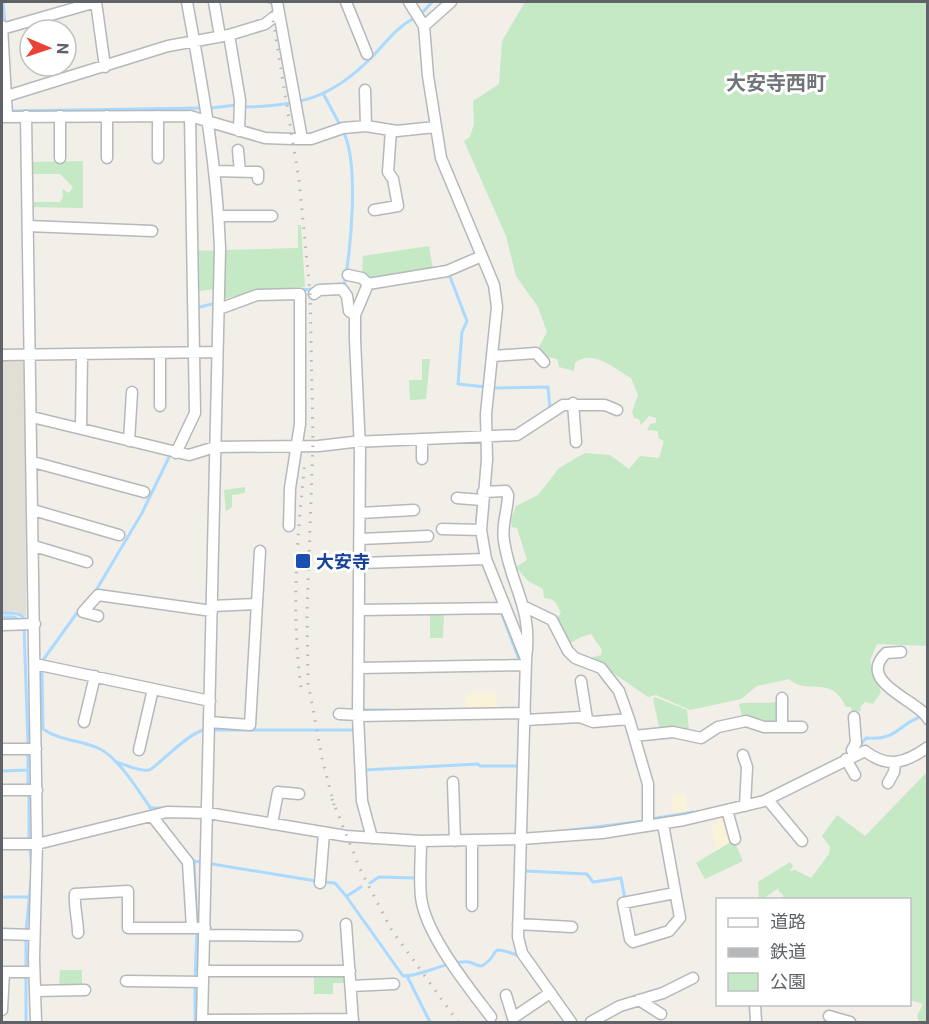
<svg xmlns="http://www.w3.org/2000/svg" width="929" height="1024" font-family="Roboto,'Noto Sans JP',sans-serif">
<style>
.education{fill:#e1ded6}
.green{fill:#c5e8c5}
.sand{fill:#fbf3d9}
.lines{fill:none;stroke-linecap:round;stroke-linejoin:round}
.stream{stroke:#aadaff;stroke-width:3}
.minor-casing{stroke:#b5b8bc;stroke-width:13}
.minor{stroke:#fff;stroke-width:10}
.rail{stroke:#b6b7b8;stroke-width:3;stroke-dasharray:1.5 8;stroke-linecap:butt}
.transit-dot{fill:#1a4fb4;stroke:#fff;stroke-width:2}
.labels{text-anchor:middle;dominant-baseline:central;stroke-width:6;stroke-linejoin:round;paint-order:stroke}
.transit-label{font-size:18px;font-weight:bold;fill:#164399;stroke:#fff;text-anchor:start}
.neighbourhood-label{font-size:20px;font-weight:bold;fill:#70757a;stroke:#fff}
</style>
<rect width="100%" height="100%" fill="#f1efe8"/>
<path class="education" d="M2,360H25L26,617L16,611L2,612Z"/>
<path class="green" d="M525,2H927V646L877,644L870,661L881,692L873,704L865,702L860,707L861,711L852,712L851,707H846C832,674 808,696 789,679L757,686L741,699L690,710L656,695L648,697L603,666L590,661V658L601,655L602,650L591,634L581,637L567,645L555,621L561,613C556,604 557,599 544,598L543,589L528,581L516,567L527,560L517,528L512,527L511,520L516,506L538,495L559,468L585,453L610,455L629,469L640,456L659,458L664,441L658,438V431L647,430L650,424L656,423V418L649,416L641,425L639,419L634,418L632,412L638,395L631,378C615,369 592,348 575,363L574,371L559,367L557,359L542,356L538,349L547,332L538,307L516,276L506,236L464,141L470,137L474,124L473,101L499,84L502,41Z
M83,161V208L32,207V202H60L63,197L62,189L69,193L73,187L60,174H31V162Z
M298,225H301L305,287L255,291L224,299L225,250L298,248Z
M429,246L433,269L369,279L362,275L363,256Z
M194,250L215,251L214,289L193,292Z
M422,359H430L426,399L410,400L409,380H422Z
M245,487V493L232,495V507L226,511L224,490Z
M430,612L444,613L443,638H430Z
M655,697L687,710L689,731H660L653,699Z
M779,701L778,723L742,717L739,704C753,701 765,705 779,701Z
M927,772L928,1022H919L917,1016L923,1004L910,1000V900L780,899L784,896L778,890L780,887L763,899H759L758,882L790,862L793,866L790,871L795,870L811,878L829,854L830,847L822,836L837,815L865,836Z
M734,840L743,861L705,879L696,863Z
M60,970H82V988H59Z
M314,973L344,974L347,983H333V994H314Z"/>
<path class="sand" d="M466,693H497L496,709L466,708Z
M671,795H686L687,812L672,814Z
M726,811L734,839L716,850L711,826L718,824L716,814Z"/>
<g class="lines">
<path class="stream" d="M3,2L5,24
M421,14L432,2
M324,95L340,125
M243,107C301,106 332,98 373,56C387,41 396,28 414,18
M211,108L236,105
M11,111L201,108
M449,274L467,321L462,332L458,384L486,387
M341,286H344C351,249 359,166 344,133
M300,290L314,289
M196,308L216,303
M493,388L548,387L550,409
M477,520L478,502
M95,592L142,513L171,453
M500,609L520,662
M2,613C10,613 23,611 25,622
M2,617H14L20,621
M24,626L28,745
M43,660L79,610
M42,673L43,729C60,741 82,740 100,749C120,759 141,795 154,813
M361,710H390
M214,730H355
M860,745L866,738C899,741 898,723 923,716
M28,752V787
M116,762C125,764 139,772 149,770C155,769 184,736 203,730
M364,770L478,764L480,766H520
M2,771L28,770
M29,794V841
M150,808H165
M651,819L694,812
M564,831L644,821
M30,848L32,868
M191,858L194,861L197,925
M194,861L316,881
M526,871L587,874L593,882L621,878L625,899
M323,882L335,883L346,896L403,976C425,976 446,960 469,962C474,963 476,966 482,966C503,953 485,944 517,955
M370,883L379,877L417,878
M347,896L361,887
M2,897H29
M26,931L31,881
M26,937V1022
M407,976L430,1022
M195,979L197,931
M195,985V1022"/>
<g class="minor-casing">
<path id="minor" d="M187,2C202,84 217,164 220,248L202,1022
M214,2L220,36
M277,2L302,139
M346,2L367,54
M409,2L424,26L428,76L441,158L494,285L497,307L486,414L487,460L481,530L486,559L526,659L518,937L522,953L571,1022
M2,26L7,116
M424,26L451,2
M2,29L96,2L105,67
M229,35L265,24L279,13
M365,90L366,126
M7,96L168,46L229,35L240,100L239,131
M26,116L37,844L34,958L36,1022
M60,116V158
M2,117L190,116L265,138L293,139H311L343,128L366,126L397,131L435,127
M238,150L240,172
M107,158V116
M158,158V116
M216,171L258,172V179
M374,210L398,206L393,179L388,172L391,130
M219,216H272
M28,226L152,231
M348,275L362,278L368,284
M314,294L319,290L342,289L347,296L349,311L355,315
M219,309L257,295L300,294V424L290,488L289,526
M2,355L217,352
M493,356L536,353L544,362
M573,403L576,442
M160,406V353
M32,417L189,455L215,447L319,446L353,442L517,435L563,405H605L617,410
M81,429L82,354
M422,439V459
M129,441L132,392
M176,453L195,413L190,116
M33,462L144,492
M483,492L506,491L508,495C508,510 501,526 504,541C511,588 533,606 526,659
M457,498L482,500
M33,510L119,535
M360,513L414,510
M442,529L481,530
M360,539L428,536
M34,546L87,562
M360,563L486,559
M212,606L257,604
M525,607L552,620L568,651L575,658L601,668L619,691L629,719
M359,610L505,608
M98,616L83,612L98,595L212,611
M2,625L35,624
M901,652L886,653C855,683 921,701 928,719
M35,664L210,701
M359,668L526,665
M581,681L587,719
M339,714L358,715
M358,716L525,713
M525,720L580,717L593,722L629,719L648,784V826
M84,722L95,676
M209,722L250,725L260,551
M782,726V698
M634,736L673,732L701,738L718,727L746,721L764,727H802
M2,749H36
M139,750L153,689
M743,755L747,767L745,806
M854,756L852,750L856,743L854,717
M846,759L855,775
M453,782L455,841
M888,783L894,772L895,763
M2,790H37
M768,800L802,841
M727,810L735,839
M152,816L188,862L192,928
M272,824L278,792L299,794
M663,824L680,918L669,931L633,942L630,939L623,903L675,893
M372,838L362,801L358,716L360,450L355,339V315L368,284L447,271L482,256
M472,840V906
M421,841C421,859 419,879 421,897C425,934 469,988 491,1017
M2,844H37L167,812L208,813L346,836L421,841L521,839L602,833L684,820L764,801L865,751C888,769 905,763 928,747
M320,883L324,833
M346,924L353,1022
M518,924L572,927
M78,933C78,919 74,910 75,894L128,891V928H205
M2,934L34,935
M205,935L297,936
M203,971H350
M126,981L203,982
M351,986L394,984
M35,991L85,990
M506,995L513,1018L550,993
M639,1000L661,1014
M755,1004L756,1022
M2,1010L4,972H34
M829,1016L850,1022
M202,1020L353,1019
M591,1022L620,1006L663,993L693,978"/>
</g>
<use href="#minor" class="minor"/>
<path class="rail" d="M270,2L299,180L310,292L313,443L307,613L308,683L322,758L334,805
M301,687C291,614 297,535 305,462
M332,799L360,869L391,929L458,1022"/>
</g>
<rect class="transit-dot" x="295" y="553" width="16" height="16" rx="3"/>
<g class="labels">
<g class="transit-label">
<text x="316" y="561">大安寺</text>
</g>
<g class="neighbourhood-label">
<text x="776" y="83">大安寺西町</text>
</g>
</g>
<rect width="929" height="1024" fill="none" stroke="#5f6368" stroke-width="6"/>
<rect x="716" y="898" width="195" height="108" fill="#ffffff" stroke="#bfc1c3" stroke-width="1.5"/>
<rect x="728" y="918" width="30" height="9" fill="#ffffff" stroke="#bfc1c3" stroke-width="1.5"/>
<text x="770" y="928" font-size="18" fill="#5f6368">道路</text>
<rect x="728" y="948" width="30" height="9" fill="#b6b7b8" stroke="#bfc1c3" stroke-width="1.5"/>
<text x="770" y="958" font-size="18" fill="#5f6368">鉄道</text>
<rect x="728" y="973" width="30" height="18" fill="#c5e8c5" stroke="#bfc1c3" stroke-width="1.5"/>
<text x="770" y="988" font-size="18" fill="#5f6368">公園</text>
<g transform="translate(48 48) rotate(92)"><circle r="28" fill="#ffffff" stroke="#bfc1c3" stroke-width="1.5"/>
<path d="M0-4.5L10 22L0 15L-10 22Z" fill="#ea4335"/>
<text y="-9" font-size="16" font-weight="bold" text-anchor="middle" fill="#5f6368">N</text>
</g>
</svg>
